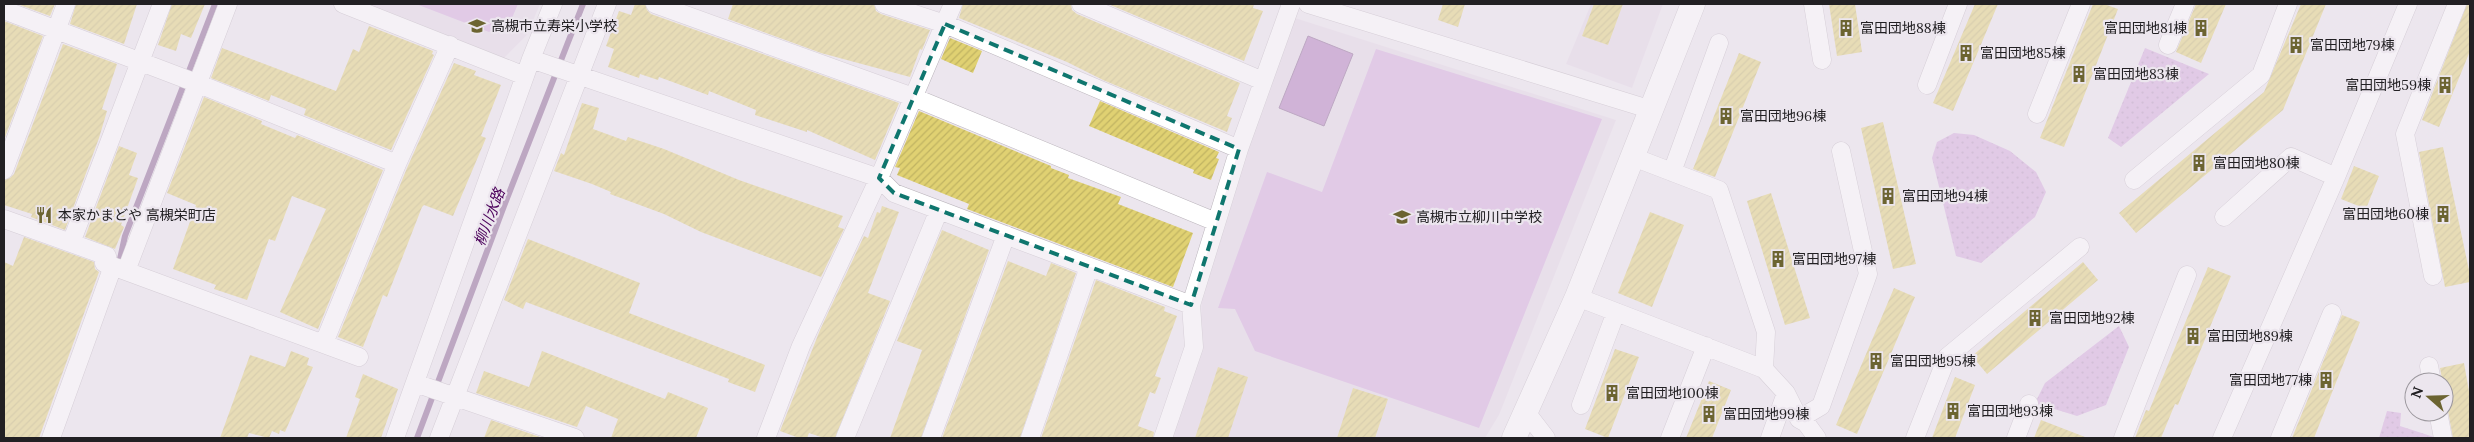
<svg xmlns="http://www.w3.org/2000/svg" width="2474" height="442" font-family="Lora,'Noto Sans JP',serif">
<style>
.built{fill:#e3d8e5}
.green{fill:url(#green-dots)}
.pitch{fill:#d2a9dc}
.water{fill:#ad76bb;stroke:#835c8d}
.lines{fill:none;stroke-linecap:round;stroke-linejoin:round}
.stream{stroke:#835c8d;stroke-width:6}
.building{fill:url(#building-hatch)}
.street-casing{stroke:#bbb5bc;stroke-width:19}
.secondary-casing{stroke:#bbb5bc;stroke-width:25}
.street{stroke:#fff;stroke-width:18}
.secondary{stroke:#fff;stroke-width:24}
.marked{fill:none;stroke:#0f766e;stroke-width:4;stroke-dasharray:10 6;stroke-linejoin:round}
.labels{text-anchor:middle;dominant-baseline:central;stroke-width:4.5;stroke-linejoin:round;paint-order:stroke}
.poi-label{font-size:14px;fill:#222023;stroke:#ece6ee;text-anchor:start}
.water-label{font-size:15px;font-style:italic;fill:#4b005b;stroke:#ece6ee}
</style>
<defs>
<pattern id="green-dots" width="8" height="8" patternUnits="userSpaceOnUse" patternTransform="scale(1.25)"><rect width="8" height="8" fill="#d2a9dc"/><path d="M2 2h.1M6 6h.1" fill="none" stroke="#b491bc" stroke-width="1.8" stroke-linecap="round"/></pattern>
<pattern id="building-hatch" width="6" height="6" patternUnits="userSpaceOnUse" patternTransform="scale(1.25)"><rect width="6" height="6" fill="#e0d172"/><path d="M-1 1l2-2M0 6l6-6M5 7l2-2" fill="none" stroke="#c0b362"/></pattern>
</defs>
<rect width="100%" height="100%" fill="#ece6ee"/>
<path class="built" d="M367,4H540L527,35L504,58Z
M1591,4H1663L1632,88L1566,64Z
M1295,18L1616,120L1499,415L1485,438H1169L1200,344L1202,290L1250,143Z"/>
<path class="green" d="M2145,48L2209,74L2121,147L2108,138Z
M1954,133L1974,135L2010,151L2036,172L2046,192L2035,217L1981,263L1956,256L1932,158L1937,142Z
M2119,326L2129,347L2106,405L2077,416L2035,403L2045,383Z
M2387,411L2401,413L2400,426L2437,438H2379Z"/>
<path class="pitch" d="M416,4H518L512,18L489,32Z
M1376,49L1602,119L1479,428L1255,351L1235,309L1218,308L1267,172L1322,192Z"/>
<path class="water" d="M1308,36L1353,54L1324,126L1279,108Z"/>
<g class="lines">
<path class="stream" d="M120,259L125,236L215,4
M417,438L504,206L583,4"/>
</g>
<path class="building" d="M17,4H55L50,16Z
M76,4H137L124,44L70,24Z
M172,4H205L191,38L181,34L176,51L158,45Z
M635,4H645L647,10L651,14L899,103L875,160L807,130V132L755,115L756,110L709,91L708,95L659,77L658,80L640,74L639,78L608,67L614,49L606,46L619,11L631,15Z
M733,4H874L876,11L881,14L930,30L922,50L920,49L910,77L821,53L728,19Z
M963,4H1071L1072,10L1077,14L1240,83L1227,116L1232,118L1227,132L1103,80L1067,62L959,18Z
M1108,4H1254L1253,8L1263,11L1244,61Z
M1443,4H1465L1458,27L1438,20Z
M1594,4H1623L1608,45L1582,36Z
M1829,4H1855L1862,52L1837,56Z
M1975,4H1998L1953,111L1933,103Z
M2093,4H2104L2118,9L2064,147L2040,138Z
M2196,4H2226L2201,63L2176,52Z
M2301,4H2326L2283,110L2136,233L2119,213L2264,92Z
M2467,4H2470V51L2439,127L2422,120Z
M4,21L43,36L4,140Z
M369,26L433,51L432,54L434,55L391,150L304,115L306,109L271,95L269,101L211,78L222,48L336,91L353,49L359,52Z
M950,38L982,51L973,73L941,59Z
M63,44L117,64L102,109L107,111L99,138L65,230L31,217L32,214L4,205V180L10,178L14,174Z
M1739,53L1761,62L1715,177L1693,169Z
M454,63L476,71L474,75L501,85L481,136L486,138L453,216L424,205L422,207L387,297L383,295L363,347L338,337L407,168Z
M204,97L262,121L261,124L295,138L297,135L383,170L318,329L280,312L326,209L292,196L275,241L269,239L247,300L214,289L216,285L173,269L196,205L167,193Z
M1100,101L1219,152L1216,158L1219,159L1211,180L1193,173L1194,170L1089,126Z
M582,103L599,108L593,129L626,141L628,137L664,149L739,180L843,216L838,227L844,229L821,277L701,232L664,214L610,194L611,192L592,184L554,171L561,153L564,155Z
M919,111L1051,166V168L1069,175L1068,178L1121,197L1118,204L1193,233L1173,287L967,209L969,204L897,175L900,168L895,167Z
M1883,122L1916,264L1893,269L1861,128Z
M119,146L137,153L129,175L138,178L121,225L124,227L115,249L85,237Z
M2443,147L2470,275V282L2445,287L2419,152Z
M2354,166L2379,176L2366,209L2341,199Z
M1771,193L1810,318L1785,325L1747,201Z
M882,206L899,212L868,293L890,301L835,438H824L809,433L807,438H799L780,431L820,330L864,236L868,238L877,212L880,213Z
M1650,212L1684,225L1652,307L1618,293Z
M942,230L989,250L921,438H890L922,350L897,341Z
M24,237L94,262L95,269L99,272L39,438H4V262L13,266Z
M528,239L640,283L629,313L765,365L755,392L728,382L729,379L526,302L523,309L504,300Z
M1008,261L1046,276L1051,263L1076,273L1020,438H942Z
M2083,262L2098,280L1987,374L1972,356Z
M2208,267L2231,276L2178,405L2175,404L2161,438H2135L2146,410L2149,411Z
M1096,280L1165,307L1164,311L1177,316L1155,376L1161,378L1155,394L1150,392L1138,426L1154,432L1153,438H1041Z
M1894,288L1915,297L1857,434L1836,425Z
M2342,315L2360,322L2314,438H2292Z
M1615,349L1639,357L1608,438L1585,429Z
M291,351L309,358L307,365L313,367L285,432L280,430L279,434L272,431L269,438L249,433L247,438H220L250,355L285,367Z
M542,351L665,399L668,392L708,408L696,438H611L618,419L586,406L577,427L476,393L484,371L529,387Z
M2464,363L2470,397V438H2453L2440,368Z
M1218,367L1248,377L1228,438H1195Z
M363,374L398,389L381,438H346L360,399L355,397Z
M1955,377L1975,385L1955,438H1932Z
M1709,381L1731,390L1712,438H1686Z
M1353,388L1388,399L1375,438H1337Z
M491,420L543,438H484Z
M2041,420L2085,437L2084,438H2034Z"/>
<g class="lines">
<g class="street-casing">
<path id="street" d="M343,4L525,76
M655,4L913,97L1216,222
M884,4L945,24L1239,149
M1081,4L1263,81
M1308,4L1652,110
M1813,4L1822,60
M4,10L199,84L397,164
M2168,45L2185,4
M531,59L879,178L894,193L1191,305
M1927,85L1958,4
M2037,114L2081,4
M1633,157L1719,190L1766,332L1764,369
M4,170L66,4
M1672,172L1719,43
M2134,180L2261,75L2288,4
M2224,217L2291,157L2336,177
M4,219L107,256L104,263L359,357
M71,243L162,4
M126,271L228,4
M2433,276L2405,134L2457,4
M1577,297L1764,369L1786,393L1799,419L1806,423L1817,438
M324,343L397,164L450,45
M2429,366L2432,382
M415,383L575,438
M1581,405L1616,312
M1526,412L1546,438
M2438,412L2443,438
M1799,419L1821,406L1868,274L1841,151
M51,438L113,266
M395,438L531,59L553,4
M439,438L607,4
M766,438L801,346L879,178L953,4
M845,438L939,210
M931,438L1006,235
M1030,438L1089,267
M1163,438L1194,347L1191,305L1239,149L1291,4
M1670,438L1706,346
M1770,438L1786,393
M1915,438L1947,357L2080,247
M2016,438L2029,404
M2123,438L2187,275
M2222,438L2336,177L2408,4
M2280,438L2332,313"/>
</g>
<g class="secondary-casing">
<path id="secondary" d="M1514,438L1577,297L1693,4"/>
</g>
<use href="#street" class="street"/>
<use href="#secondary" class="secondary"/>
</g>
<path d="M0 0H2474V442H0ZM945,24L1239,149L1191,305L894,193L879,178Z" fill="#ece6ee" fill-opacity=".55" fill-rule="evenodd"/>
<path class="marked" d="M945,24L1239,149L1191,305L894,193L879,178Z"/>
<defs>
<g id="school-bare" transform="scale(1.35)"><path d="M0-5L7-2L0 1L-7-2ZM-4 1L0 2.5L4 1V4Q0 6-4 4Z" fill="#6c6431" stroke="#ece6ee" stroke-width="2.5" paint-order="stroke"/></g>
<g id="building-bare" transform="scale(1.35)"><path d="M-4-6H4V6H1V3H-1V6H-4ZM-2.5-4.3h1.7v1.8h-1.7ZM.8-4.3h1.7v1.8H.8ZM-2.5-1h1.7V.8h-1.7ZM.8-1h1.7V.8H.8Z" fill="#6c6431" stroke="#ece6ee" stroke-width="2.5" paint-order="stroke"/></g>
<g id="restaurant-bare" transform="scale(1.35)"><path d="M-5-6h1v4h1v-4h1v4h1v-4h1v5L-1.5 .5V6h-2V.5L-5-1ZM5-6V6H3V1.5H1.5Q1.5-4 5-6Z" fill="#6c6431" stroke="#ece6ee" stroke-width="2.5" paint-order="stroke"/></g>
</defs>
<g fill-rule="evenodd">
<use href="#school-bare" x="477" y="26"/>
<use href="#building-bare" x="1846" y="28"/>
<use href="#building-bare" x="2201" y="28"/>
<use href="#building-bare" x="2296" y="45"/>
<use href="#building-bare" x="1966" y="53"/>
<use href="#building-bare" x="2079" y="74"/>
<use href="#building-bare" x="2445" y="85"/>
<use href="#building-bare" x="1726" y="116"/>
<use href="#building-bare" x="2199" y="163"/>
<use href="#building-bare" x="1888" y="196"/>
<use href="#building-bare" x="2443" y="214"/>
<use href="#restaurant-bare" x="44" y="215"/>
<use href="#school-bare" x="1402" y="217"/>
<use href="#building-bare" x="1778" y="259"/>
<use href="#building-bare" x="2035" y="318"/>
<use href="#building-bare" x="2193" y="336"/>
<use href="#building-bare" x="1876" y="361"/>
<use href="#building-bare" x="2326" y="380"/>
<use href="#building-bare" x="1612" y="393"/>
<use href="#building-bare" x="1953" y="411"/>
<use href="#building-bare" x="1709" y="414"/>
</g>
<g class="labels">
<g class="poi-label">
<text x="491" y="26">高槻市立寿栄小学校</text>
<text x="1860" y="28">富田団地88棟</text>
<text x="2187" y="28" text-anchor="end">富田団地81棟</text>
<text x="2310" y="45">富田団地79棟</text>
<text x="1980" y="53">富田団地85棟</text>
<text x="2093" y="74">富田団地83棟</text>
<text x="2431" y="85" text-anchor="end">富田団地59棟</text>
<text x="1740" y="116">富田団地96棟</text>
<text x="2213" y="163">富田団地80棟</text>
<text x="1902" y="196">富田団地94棟</text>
<text x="2429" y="214" text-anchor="end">富田団地60棟</text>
<text x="58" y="215">本家かまどや 高槻栄町店</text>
<text x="1416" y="217">高槻市立柳川中学校</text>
<text x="1792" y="259">富田団地97棟</text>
<text x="2049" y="318">富田団地92棟</text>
<text x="2207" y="336">富田団地89棟</text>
<text x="1890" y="361">富田団地95棟</text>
<text x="2312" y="380" text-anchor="end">富田団地77棟</text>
<text x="1626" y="393">富田団地100棟</text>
<text x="1967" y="411">富田団地93棟</text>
<text x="1723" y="414">富田団地99棟</text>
</g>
<g class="water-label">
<text transform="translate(489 217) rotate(-69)">柳川水路</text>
</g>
</g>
<rect width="2474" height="442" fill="none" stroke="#222023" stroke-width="10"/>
<g transform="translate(2429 397) rotate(290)"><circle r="24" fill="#ece6ee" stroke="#9b979d"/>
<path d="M0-4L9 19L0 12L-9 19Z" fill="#6c6431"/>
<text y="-8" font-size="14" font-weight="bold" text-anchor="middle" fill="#222023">N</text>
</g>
</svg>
